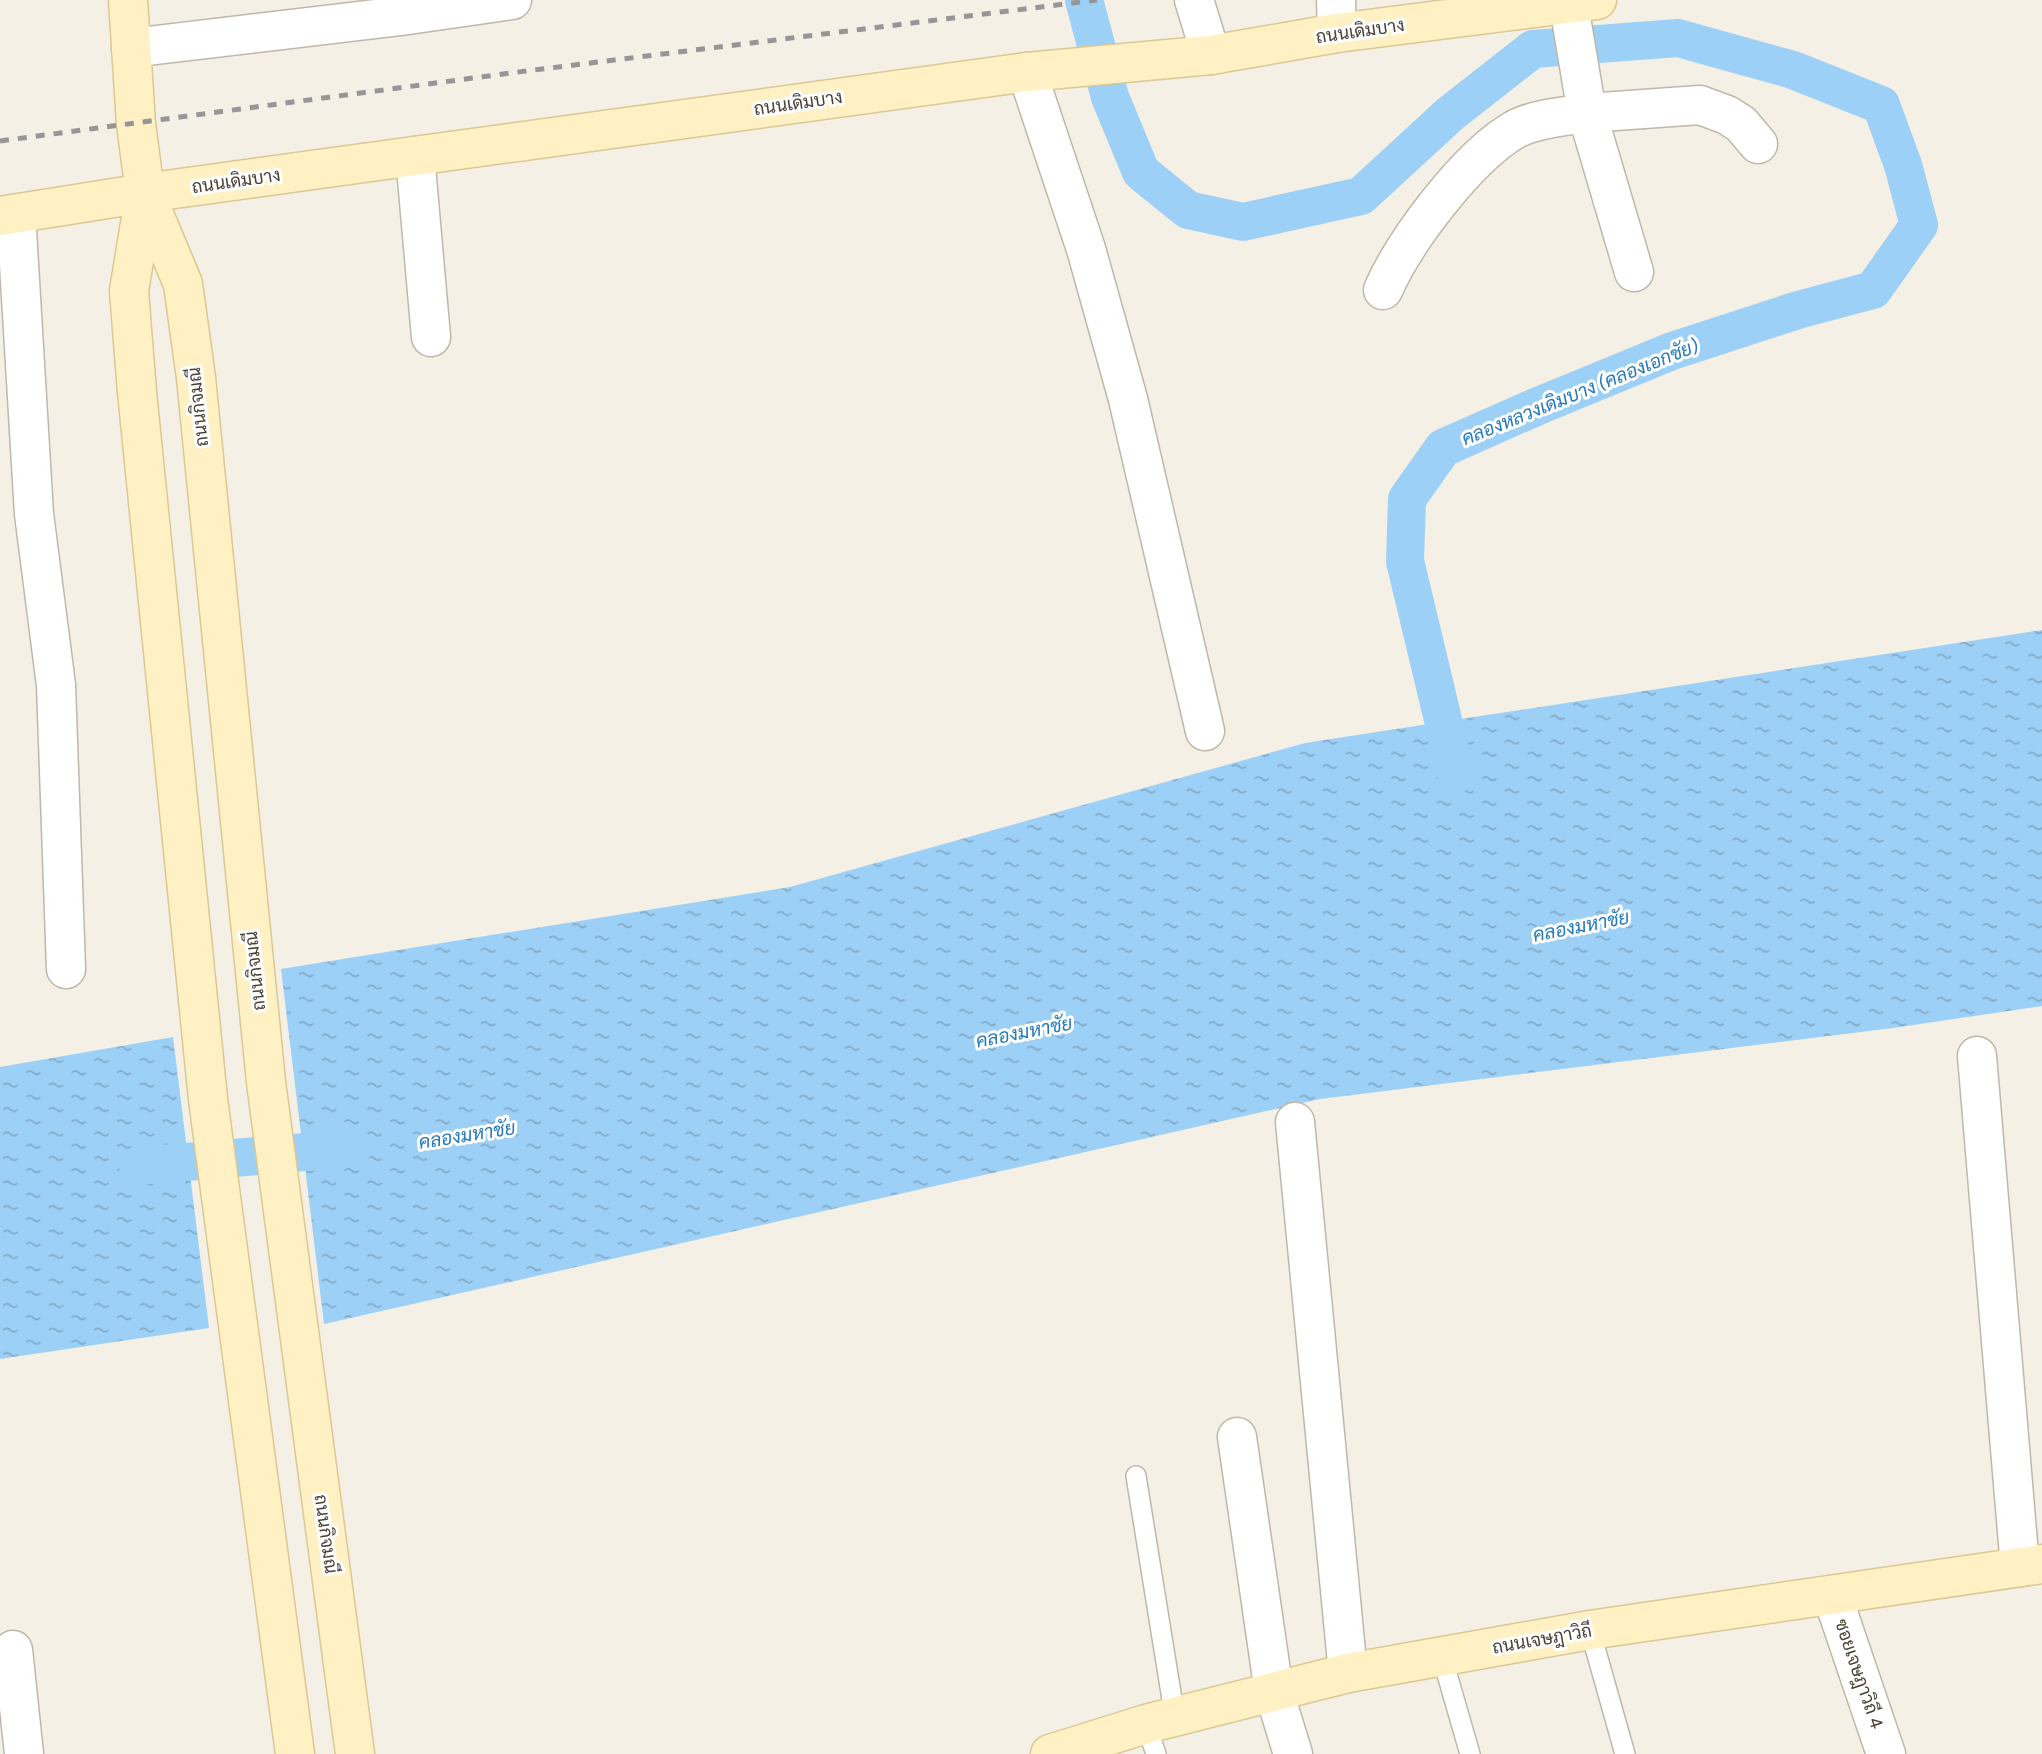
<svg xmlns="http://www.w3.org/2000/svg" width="2042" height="1754" font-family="Figtree,Sarabun,sans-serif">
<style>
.water{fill:url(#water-ripples)}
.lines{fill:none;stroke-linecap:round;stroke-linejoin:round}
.canal{stroke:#9dd0f6;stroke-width:38}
.lane-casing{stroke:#c0b8a7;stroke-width:22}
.street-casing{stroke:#c0b8a7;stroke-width:41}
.secondary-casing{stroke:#dbc893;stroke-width:41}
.lane{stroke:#fff;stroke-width:19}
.street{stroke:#fff;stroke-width:38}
.secondary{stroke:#fff1c4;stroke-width:38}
.rail{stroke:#969696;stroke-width:5;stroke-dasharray:9 9;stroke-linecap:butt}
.labels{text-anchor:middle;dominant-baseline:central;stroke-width:6;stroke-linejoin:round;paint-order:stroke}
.street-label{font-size:18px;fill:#474034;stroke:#fff}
.water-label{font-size:19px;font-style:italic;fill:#257abb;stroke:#fff}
</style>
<defs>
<pattern id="water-ripples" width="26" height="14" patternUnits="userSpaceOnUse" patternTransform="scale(1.75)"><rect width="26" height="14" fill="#9dd0f6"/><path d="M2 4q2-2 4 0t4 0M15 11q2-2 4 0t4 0" fill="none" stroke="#82aac8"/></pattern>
</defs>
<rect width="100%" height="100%" fill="#f4f0e5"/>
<path class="water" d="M2042,630V1006L1893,1028L1320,1099L324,1324L281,969L790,887L1305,743Z
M173,1037L209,1328L0,1359V1067Z"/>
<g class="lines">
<path class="canal" d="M1084,0L1110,97L1141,172L1188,210L1243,222L1361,196L1450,114L1533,49L1678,38L1793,70L1881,105L1903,165L1919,225L1873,290L1798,310L1672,351L1538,406L1443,448L1407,499L1405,561L1456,774
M138,1166L353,1148"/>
<g class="lane-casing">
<path id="lane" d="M1136,1476L1175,1718
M1590,1630L1625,1754
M1442,1657L1470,1754
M1146,1724L1156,1754"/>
</g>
<g class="street-casing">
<path id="street" d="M1194,0L1211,55
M1336,0L1337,33
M131,48L401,16L512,0
M1027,72L1086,249L1128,399L1205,731
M415,156L431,337
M16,214L34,514L56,685L66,969
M1634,272L1587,113L1700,105L1727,115L1741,124L1758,144
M1383,290C1405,240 1467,158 1514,130C1533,119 1566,116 1587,113L1568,0
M1977,1056L2020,1567
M1295,1122L1348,1673
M1237,1437L1274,1692L1293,1754
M1832,1595L1886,1754
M13,1650L24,1754"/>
</g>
<g class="secondary-casing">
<path id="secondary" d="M128,0L136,124L145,193L183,284L196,378L266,1082L355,1754
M145,193L129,291L137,392L208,1099L295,1754
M0,216L145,193L1027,72L1211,55L1337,33L1597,0
M1050,1754L1146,1724L1348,1673L1590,1630L2042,1564"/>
</g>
<use href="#lane" class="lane"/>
<use href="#street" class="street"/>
<use href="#secondary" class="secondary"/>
<path class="rail" d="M0,141L526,71L1097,0"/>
</g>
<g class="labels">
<g class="street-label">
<text transform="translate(1360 31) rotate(-8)">ถนนเดิมบาง</text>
<text transform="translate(798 103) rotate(-8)">ถนนเดิมบาง</text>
<text transform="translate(236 181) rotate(-8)">ถนนเดิมบาง</text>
<text transform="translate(198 407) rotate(-96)">ถนนกิจมณี</text>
<text transform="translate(255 971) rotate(-96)">ถนนกิจมณี</text>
<text transform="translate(326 1534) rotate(82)">ถนนกิจมณี</text>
<text transform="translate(1542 1639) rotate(-10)">ถนนเจษฎาวิถี</text>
<text transform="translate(1859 1674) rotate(71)">ซอยเจษฎาวิถี 4</text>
</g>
<g class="water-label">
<text transform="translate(1580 392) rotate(-22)">คลองหลวงเดิมบาง (คลองเอกชัย)</text>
<text transform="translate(1581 926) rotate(-11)">คลองมหาชัย</text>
<text transform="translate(1024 1032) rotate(-11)">คลองมหาชัย</text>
<text transform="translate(467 1135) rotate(-9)">คลองมหาชัย</text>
</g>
</g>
</svg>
